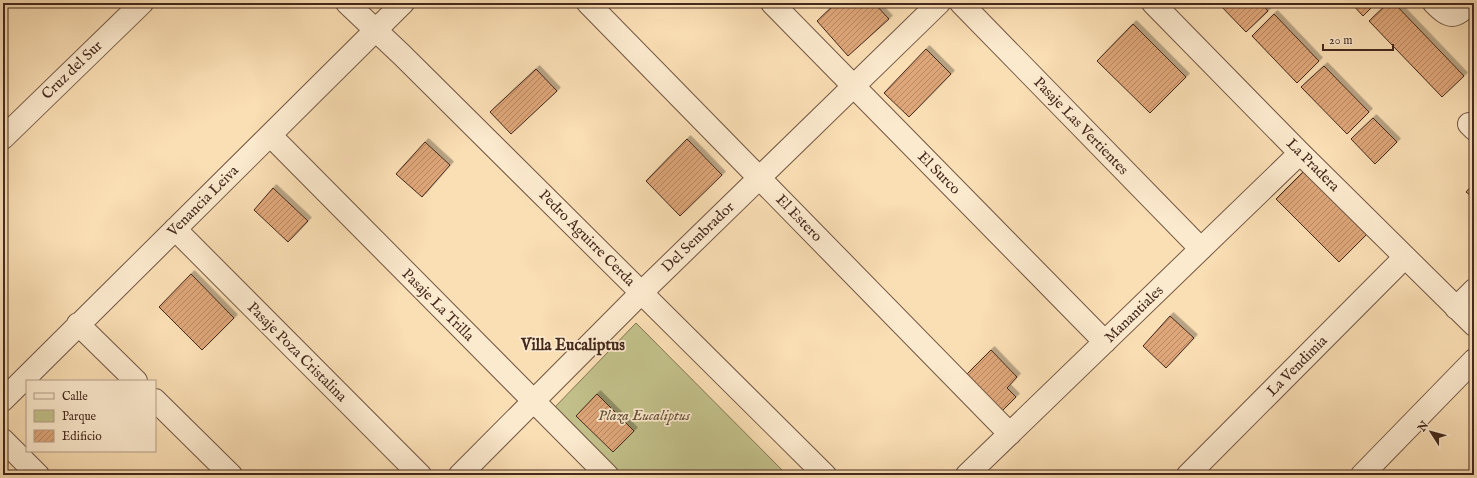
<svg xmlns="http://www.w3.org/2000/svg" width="1477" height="478" font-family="'IM FELL English',serif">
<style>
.park{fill:#c2c08a;stroke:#847454}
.building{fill:url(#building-hatch);stroke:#45291d;filter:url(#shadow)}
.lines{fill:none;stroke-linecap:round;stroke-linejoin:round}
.minor-casing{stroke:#725643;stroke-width:24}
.minor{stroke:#fceace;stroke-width:22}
.labels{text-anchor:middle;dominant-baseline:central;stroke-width:3.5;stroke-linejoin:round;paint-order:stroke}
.street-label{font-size:15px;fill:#45291d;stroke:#fceace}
.park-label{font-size:15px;font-style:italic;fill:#644f38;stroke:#fceace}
.neighbourhood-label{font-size:16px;font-weight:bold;fill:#45291d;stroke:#fceace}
</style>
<defs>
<pattern id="building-hatch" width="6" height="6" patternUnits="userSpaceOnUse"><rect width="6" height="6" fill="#dea679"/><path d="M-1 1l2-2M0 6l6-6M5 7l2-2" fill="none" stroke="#b68763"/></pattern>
<filter id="shadow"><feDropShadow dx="3.5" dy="-3.5" stdDeviation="0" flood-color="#0004"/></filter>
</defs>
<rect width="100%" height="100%" fill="#fadeb4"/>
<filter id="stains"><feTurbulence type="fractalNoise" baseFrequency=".005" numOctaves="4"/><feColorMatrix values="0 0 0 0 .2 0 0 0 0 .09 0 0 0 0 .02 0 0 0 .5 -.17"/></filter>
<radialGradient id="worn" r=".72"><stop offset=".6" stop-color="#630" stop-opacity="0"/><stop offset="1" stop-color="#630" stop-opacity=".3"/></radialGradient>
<path class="park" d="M636,323L787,475H621L555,407Z"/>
<path class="building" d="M836,3H874L889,19L848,56L817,21Z
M1218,3H1261L1268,11L1246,32Z
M1351,3H1376L1363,16Z
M1388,3H1394L1464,76L1442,97L1369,21Z
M1274,14L1319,61L1297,83L1252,36Z
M1133,24L1186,77L1150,113L1097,61Z
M926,49L951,74L909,117L884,93Z
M1324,66L1369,112L1347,134L1301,87Z
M536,69L557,91L511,134L490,112Z
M1373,118L1397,142L1375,164L1351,139Z
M687,139L722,175L680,216L646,181Z
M425,142L450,165L422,197L396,174Z
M1304,171L1367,234L1339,262L1276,199Z
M1474,183V198L1466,192Z
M273,188L308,221L288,242L254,210Z
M191,274L234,318L202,350L159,307Z
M1170,316L1194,338L1166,368L1143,346Z
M991,350L1017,377L1007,388L1016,397L1002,411L966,375Z
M597,394L634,431L613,452L576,416Z"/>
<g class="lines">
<g class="minor-casing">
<path id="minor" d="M347,3L402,55L825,475
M588,3L1010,434
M772,3L1105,342
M961,3L1201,249
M1153,3L1300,153L1474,325
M1434,3C1450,19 1454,19 1470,3
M1469,124L1474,129
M270,135L607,475
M3,138L142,3
M175,229L420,475
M1456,308L1474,290
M78,324L136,381
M3,400L403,3
M155,400L231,475
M3,440L38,475
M460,475L641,293L939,3
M967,475L1300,153
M1188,475L1405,257
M1362,475L1474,360"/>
</g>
<use href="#minor" class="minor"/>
</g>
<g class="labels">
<g class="street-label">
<text transform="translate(72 70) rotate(-44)">Cruz del Sur</text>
<text transform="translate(1081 126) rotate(46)">Pasaje Las Vertientes</text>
<text transform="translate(1313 165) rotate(45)">La Pradera</text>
<text transform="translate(939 173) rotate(45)">El Surco</text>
<text transform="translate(203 201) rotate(-45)">Venancia Leiva</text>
<text transform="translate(799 218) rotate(46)">El Estero</text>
<text transform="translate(698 237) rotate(-44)">Del Sembrador</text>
<text transform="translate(587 238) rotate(45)">Pedro Aguirre Cerda</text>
<text transform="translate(438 305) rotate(45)">Pasaje La Trilla</text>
<text transform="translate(1134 314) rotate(-44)">Manantiales</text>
<text transform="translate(297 352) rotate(45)">Pasaje Poza Cristalina</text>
<text transform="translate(1297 366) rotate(-45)">La Vendimia</text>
</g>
<g class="park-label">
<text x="644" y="415">Plaza Eucaliptus</text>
</g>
<g class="neighbourhood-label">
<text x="573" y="346">Villa Eucaliptus</text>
</g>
</g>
<rect width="1477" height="478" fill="none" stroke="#fadeb4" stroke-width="16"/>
<rect x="4" y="4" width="1469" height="470" fill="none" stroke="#45291d" stroke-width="2"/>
<rect x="8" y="8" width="1461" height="462" fill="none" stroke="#45291d"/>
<rect x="26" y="380" width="130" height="72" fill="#fceace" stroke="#b39d87"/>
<rect x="34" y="393" width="20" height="6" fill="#fceace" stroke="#b39d87"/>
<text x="62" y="400" font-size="12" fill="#45291d">Calle</text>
<rect x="34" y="410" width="20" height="12" fill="#c2c08a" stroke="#b39d87"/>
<text x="62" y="420" font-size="12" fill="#45291d">Parque</text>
<rect x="34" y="430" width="20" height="12" fill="url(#building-hatch)" stroke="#b39d87"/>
<text x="62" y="440" font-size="12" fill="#45291d">Edificio</text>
<g transform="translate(1431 432) rotate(306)" stroke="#fceace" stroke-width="3" paint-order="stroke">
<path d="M0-3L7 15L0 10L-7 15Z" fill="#45291d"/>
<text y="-6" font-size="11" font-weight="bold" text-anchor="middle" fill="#45291d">N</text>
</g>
<path d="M1323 44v6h70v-6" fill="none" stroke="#45291d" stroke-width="2"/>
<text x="1329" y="44" font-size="12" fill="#45291d" stroke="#fceace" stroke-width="3" paint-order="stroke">20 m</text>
<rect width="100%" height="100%" filter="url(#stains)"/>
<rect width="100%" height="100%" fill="url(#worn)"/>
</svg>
